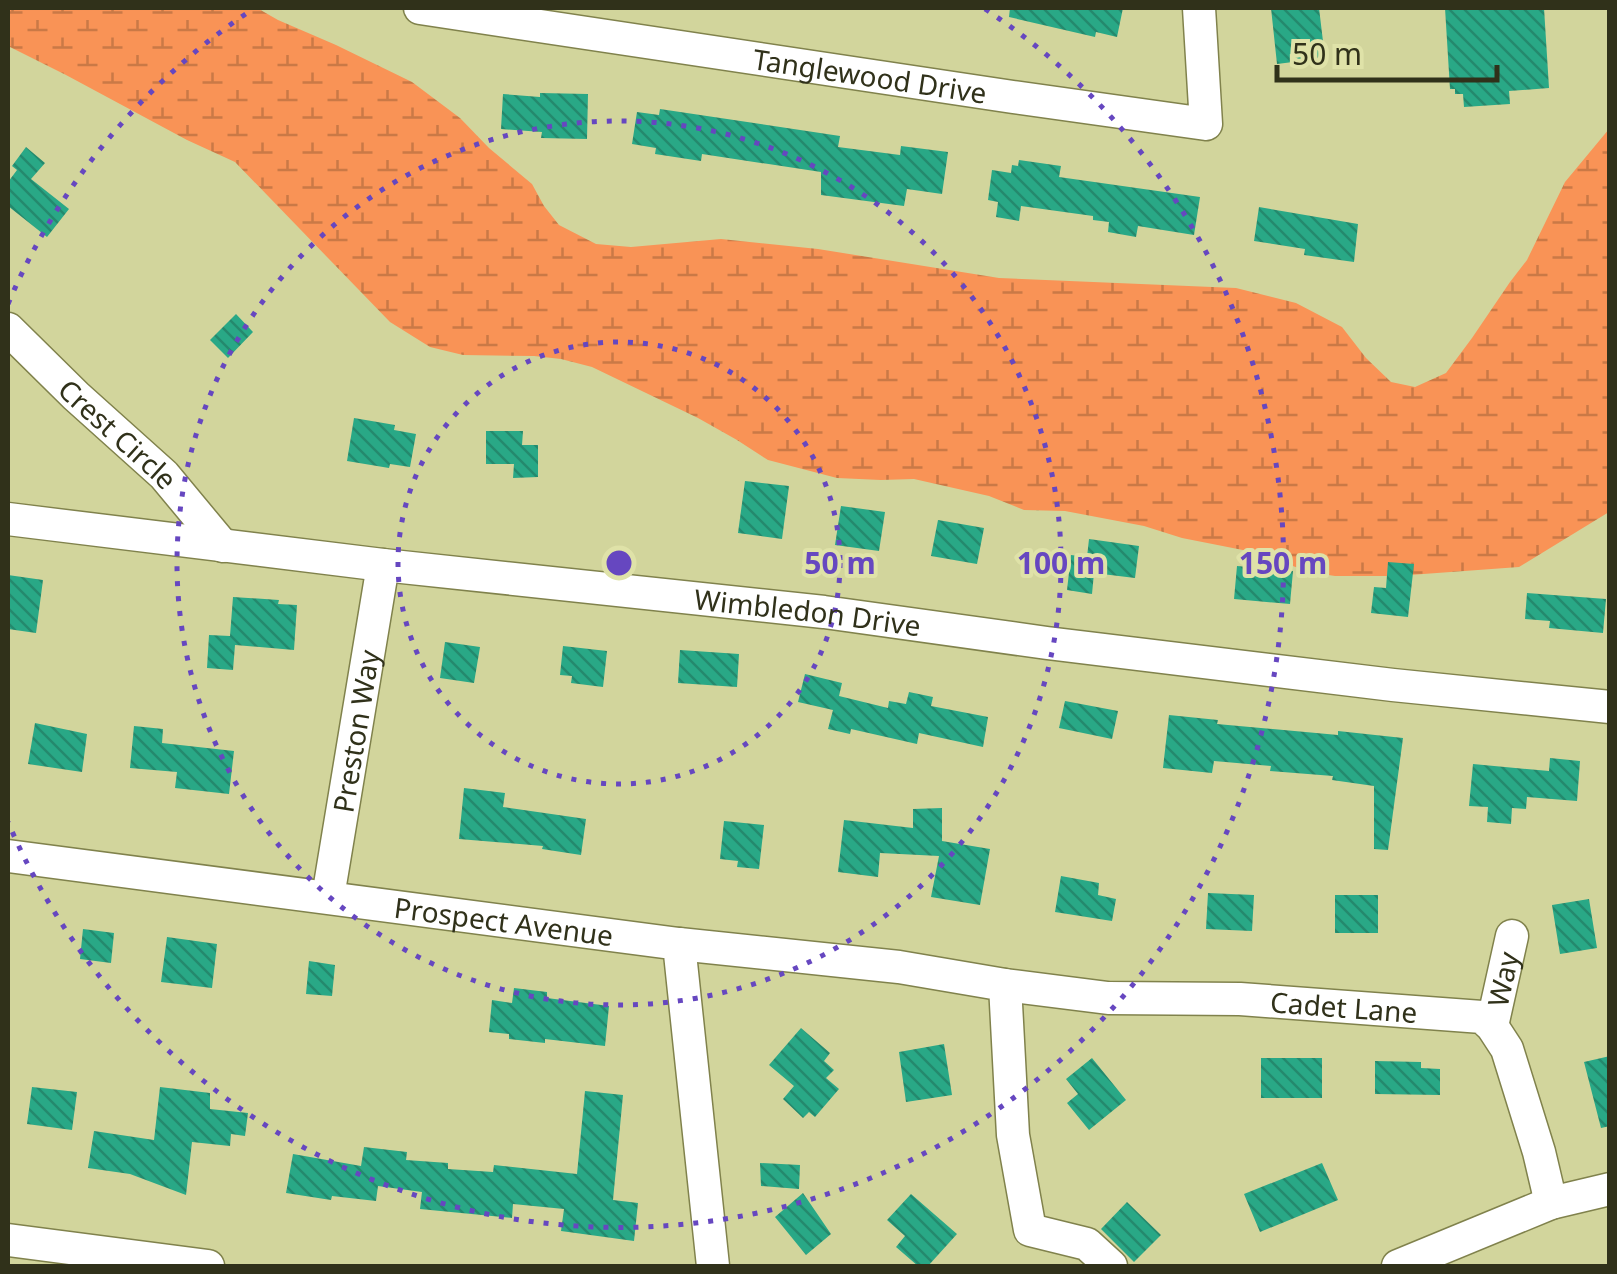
<svg xmlns="http://www.w3.org/2000/svg" width="1617" height="1274" font-family="'Noto Sans',sans-serif">
<style>
.wetland{fill:url(#wetland-marsh)}
.building{fill:url(#building-back-hatch)}
.lines{fill:none;stroke-linecap:round;stroke-linejoin:round}
.minor-casing{stroke:#80824c;stroke-width:35}
.minor{stroke:#fff;stroke-width:32}
.ring{fill:none;stroke:#6647c0;stroke-width:5;stroke-dasharray:5 10}
.labels{text-anchor:middle;dominant-baseline:central;stroke-width:8;stroke-linejoin:round;paint-order:stroke}
.street-label{font-size:28px;fill:#30311a;stroke:#dfe2a8}
.centre{fill:#6647c0;stroke:#dfe2a8;stroke-width:5}
.ring-label{font-size:30px;text-anchor:middle;font-weight:bold;fill:#6647c0;stroke:#dfe2a8;stroke-width:8;stroke-linejoin:round;paint-order:stroke}
</style>
<defs>
<pattern id="wetland-marsh" width="20" height="14" patternUnits="userSpaceOnUse" patternTransform="scale(2.5)"><rect width="20" height="14" fill="#f99356"/><path d="M1 5h8M5 5V1M11 12h8M15 12V8" fill="none" stroke="#ca7946"/></pattern>
<pattern id="building-back-hatch" width="6" height="6" patternUnits="userSpaceOnUse" patternTransform="scale(2.5)"><rect width="6" height="6" fill="#29a886"/><path d="M-1 5l2 2M0 0l6 6M5-1l2 2" fill="none" stroke="#24896d"/></pattern>
</defs>
<rect width="100%" height="100%" fill="#d2d59c"/>
<path class="wetland" d="M8,8H257L278,20L336,45L412,82L460,118L489,148L532,184L544,206L559,225L596,244L631,247L721,239L818,249L999,278L1236,288L1296,303L1342,327L1366,358L1391,382L1415,387L1446,373L1472,338L1510,282L1527,260L1565,182L1609,129V512L1519,567L1396,576H1335L1309,572L1258,553L1182,538L1144,526L1065,511L1024,510L989,496L914,479L881,480L837,478L768,460L737,440L698,418L592,367L561,359L534,356L463,355L430,347L390,322L235,162L187,140L66,75L8,46Z"/>
<path class="building" d="M1010,8H1123L1117,37L1096,32L1095,37L1009,17Z
M1271,8H1319L1325,58L1277,64Z
M1445,8H1544L1549,88L1509,91L1510,104L1464,107L1463,94H1455V89H1450Z
M540,93L588,94L587,139L541,138L542,132L501,129L503,94L540,97Z
M660,109L840,136L838,147L900,155L901,146L948,152L942,194L907,189L904,206L821,195V172L702,154L701,161L655,154L656,148L632,144L637,112L659,115Z
M26,147L45,163L31,179L69,209L47,237L8,206V182L17,170L12,166Z
M1019,160L1061,166L1059,177L1200,197L1194,235L1138,226L1136,237L1108,232L1109,222L1093,220V216L1021,206L1019,221L996,217L998,202L988,200L992,170L1011,173L1012,165L1018,166Z
M1259,207L1358,224L1354,262L1304,255L1305,249L1254,241Z
M236,314L253,332L228,358L210,340Z
M354,418L395,425L394,430L416,434L410,467L390,464L389,468L347,461Z
M486,431H523L522,445H538V477L513,478L514,464H486Z
M745,481L789,486L782,539L738,533Z
M841,506L885,512L879,551L835,545Z
M938,520L984,528L977,564L931,556Z
M1089,539L1139,546L1135,578L1094,573L1092,594L1067,590L1071,555L1087,557Z
M1388,562L1414,564L1408,617L1371,613L1374,587L1386,588Z
M1237,566L1293,571L1290,604L1234,599Z
M8,575L43,580L36,633L8,629Z
M1527,593L1606,599L1603,633L1549,628L1550,621L1525,619Z
M233,597L279,600L278,604L297,605L294,650L235,645L233,670L207,668L209,635L230,636Z
M445,642L480,647L474,683L440,678Z
M563,646L607,651L603,687L571,683L572,676L560,675Z
M680,650L739,654L737,687L678,683Z
M805,674L842,683L839,696L888,708L889,701L906,704L909,692L933,697L931,706L988,717L983,747L919,733L917,744L851,729L850,734L828,729L833,710L798,702Z
M1065,701L1118,711L1112,739L1059,728Z
M1169,715L1218,720L1217,724L1338,735V731L1403,738L1388,850L1374,849V786L1332,780L1333,776L1270,771L1271,766L1214,761L1212,773L1163,768Z
M35,723L87,734L82,772L28,764Z
M134,726L163,729L162,743L234,751L229,794L175,788L177,772L130,768Z
M1550,758L1580,761L1577,801L1527,797L1526,809L1512,808L1511,824L1487,822L1488,807L1469,806L1473,764L1549,771Z
M464,788L505,793L503,807L586,819L581,855L542,849L543,846L459,839Z
M942,808V841L990,849L980,905L931,897L939,856L880,853L878,877L838,872L844,820L913,828V809Z
M724,821L764,825L759,869L737,867L738,861L720,859Z
M1061,876L1099,883L1098,895L1116,899L1112,921L1055,912Z
M1208,893L1254,895L1252,931L1206,929Z
M1335,895H1378V933H1335Z
M1589,899L1597,948L1560,954L1552,905Z
M83,929L114,933L111,963L80,959Z
M167,937L217,944L212,988L161,982Z
M309,961L335,965L332,996L306,994Z
M514,988L547,992V998L609,1006L605,1046L545,1039V1043L509,1039V1034L489,1032L492,1000L512,1003Z
M801,1028L830,1053L824,1061L834,1070L826,1078L839,1089L815,1117L809,1112L803,1118L783,1099L794,1086L769,1065Z
M944,1044L952,1095L906,1102L899,1052Z
M1610,1056V1126L1601,1128L1584,1062Z
M1092,1058L1126,1100L1089,1130L1067,1103L1078,1094L1066,1079Z
M1261,1058H1322V1098H1261Z
M1375,1061L1421,1062V1068L1440,1069V1095L1375,1094Z
M32,1087L77,1092L72,1130L27,1124Z
M160,1087L210,1093V1109L248,1113L245,1136L231,1134L230,1146L192,1142L186,1195L130,1174L88,1168L94,1131L154,1140Z
M585,1091L623,1095L613,1200L638,1203L634,1241L561,1231L564,1209L513,1204L512,1218L420,1209L422,1192L378,1186L376,1201L332,1196L331,1200L286,1193L293,1154L361,1166L364,1147L407,1152L406,1160L448,1163V1169L493,1172L494,1165L577,1174Z
M760,1163L800,1165L799,1189L761,1186Z
M1322,1163L1338,1200L1260,1232L1244,1194Z
M803,1193L831,1234L806,1255L775,1217Z
M911,1194L957,1234L928,1266H918L896,1247L905,1236L887,1220Z
M1127,1202L1161,1235L1134,1262L1101,1229Z"/>
<g class="lines">
<g class="minor-casing">
<g id="minor">
<path id="s1" d="M420,8L1013,97L1206,124L1199,8"/>
<path id="s2" d="M8,329L76,396L164,475L223,546"/>
<path id="s3" d="M8,519L383,565L824,612L1047,643L1393,685L1610,707"/>
<path id="s4" d="M8,856L679,944L713,1266"/>
<path id="s5" d="M328,897L383,565"/>
<path d="M679,944L899,967L1005,985L1013,1135L1030,1230L1087,1244L1111,1266"/>
<path id="s6" d="M1005,985L1108,998L1240,999L1482,1017L1492,1026L1507,1049L1539,1152L1551,1203"/>
<path id="s7" d="M1492,1026L1512,936"/>
<path d="M8,1240L208,1266"/>
<path d="M1398,1266L1551,1203L1610,1189"/>
</g>
</g>
<use href="#minor" class="minor"/>
</g>
<g class="ring">
<circle cx="619" cy="563" r="221"/>
<circle cx="619" cy="563" r="442"/>
<path d="M8 304A664 664 0 0 1 253 9M985 9A664 664 0 1 1 8 822"/>
</g>
<g class="labels">
<g class="street-label">
<text stroke="none"><textPath href="#s1" startOffset="455">Tanglewood Drive</textPath></text>
<text stroke="none"><textPath href="#s2" startOffset="152">Crest Circle</textPath></text>
<text stroke="none"><textPath href="#s3" startOffset="805">Wimbledon Drive</textPath></text>
<text stroke="none"><textPath href="#s5" startOffset="168">Preston Way</textPath></text>
<text stroke="none"><textPath href="#s4" startOffset="500">Prospect Avenue</textPath></text>
<text stroke="none"><textPath href="#s7" startOffset="48">Way</textPath></text>
<text stroke="none"><textPath href="#s6" startOffset="340">Cadet Lane</textPath></text>
</g>
</g>
<circle cx="619" cy="563" r="15" class="centre"/>
<g class="ring-label">
<text x="840" y="574">50 m</text>
<text x="1061" y="574">100 m</text>
<text x="1283" y="574">150 m</text>
</g>
<rect width="1617" height="1274" fill="none" stroke="#30311a" stroke-width="20"/>
<path d="M1277 65v15h220v-15" fill="none" stroke="#30311a" stroke-width="5"/>
<text x="1292" y="65" font-size="30" fill="#30311a" stroke="#dfe2a8" stroke-width="8" paint-order="stroke">50 m</text>
</svg>
